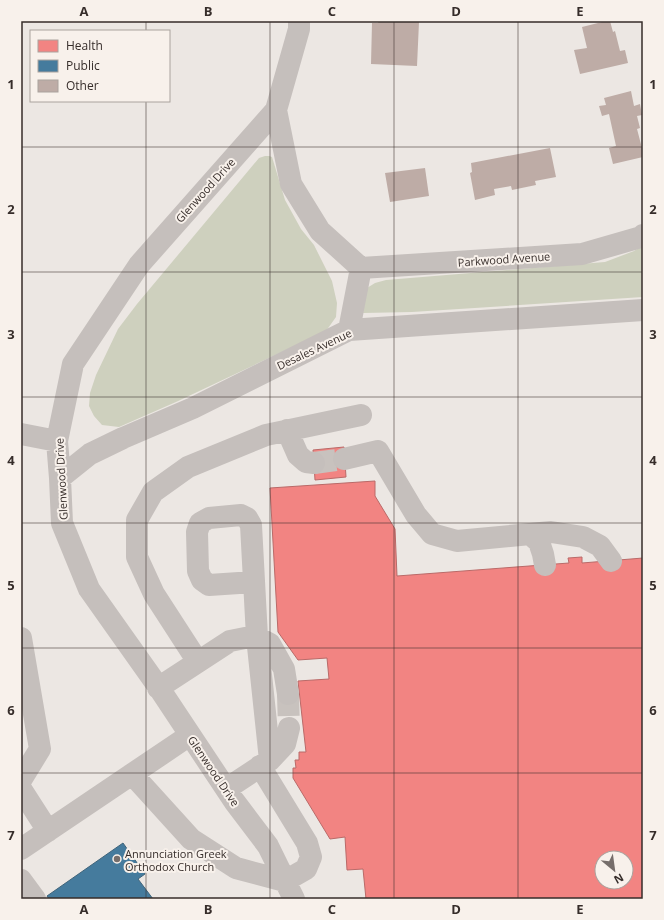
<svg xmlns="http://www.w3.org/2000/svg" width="664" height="920" font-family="'Open Sans',sans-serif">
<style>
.green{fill:#ced0be}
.health{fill:#f28482;stroke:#ba6a68;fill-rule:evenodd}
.public{fill:#457b9d;stroke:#40647a}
.building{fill:#beaca6}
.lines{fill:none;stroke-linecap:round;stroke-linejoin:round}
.minor-tunnel{stroke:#c8c2be;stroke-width:22;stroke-dasharray:22 11;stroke-linecap:butt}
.minor{stroke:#c5bfbc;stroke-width:22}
.grid{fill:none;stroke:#362d2a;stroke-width:1;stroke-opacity:0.55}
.poi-dot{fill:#766e6b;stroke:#f8f1eb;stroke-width:1.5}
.labels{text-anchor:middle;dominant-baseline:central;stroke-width:4;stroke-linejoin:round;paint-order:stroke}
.street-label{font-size:11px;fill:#362d2a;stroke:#f8f1eb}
.poi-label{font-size:11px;fill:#362d2a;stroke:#f8f1eb;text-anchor:start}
.neatline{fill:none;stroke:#362d2a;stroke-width:1.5}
.grid-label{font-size:13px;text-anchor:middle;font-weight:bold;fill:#362d2a}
</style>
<rect width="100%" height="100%" fill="#ece7e3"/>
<path class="green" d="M265,156H269L272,157L285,200L301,229L314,245L332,281L337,303L336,317L326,331L176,402L119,427L102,425L94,416L89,406L90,393L96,375L118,329L137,304L259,158Z
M643,245V297L412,312L363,313L367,288L375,283L386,280L605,262L634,251Z"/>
<path class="health" d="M344,447L346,477L315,480L313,450Z
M375,481V496L395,529L397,576L569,563L568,558L582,557V563L643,558V899H366L363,869L347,870L345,837L330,839L293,778V768H296L295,760H299V752H306L298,681L329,679L327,658L298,660L278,632L270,488ZM602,858H626V882H602Z"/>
<path class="public" d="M123,843L145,874L138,879L153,899H49L47,896Z"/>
<path class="building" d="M379,21L419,22L417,66L371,64L372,23H378Z
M606,21H610L613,32L615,31L620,51L625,50L628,63L580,74L574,50L587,48L582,27Z
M631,91L634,106L640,104L642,115L637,116L640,128L637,129L643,152V157L613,164L609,148L616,146L609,114L602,116L599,106L606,105L604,98Z
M550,148L556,177L535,181L536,185L512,190L511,186L494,189L495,195L475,200L470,173L472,172L471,163Z
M425,168L429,196L390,202L385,173Z"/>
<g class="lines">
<path class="minor-tunnel" d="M314,463L344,459
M288,694L289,728"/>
<path class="minor" d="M276,110L291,184L320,231L361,268
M361,268L582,254L641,237L643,235
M349,330L361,268
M287,430L298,455L306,462L314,463
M21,434L57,441
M344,459L378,451L416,515L432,534L457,541L551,532L583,537L600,546L611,561
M60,478L90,454L123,438L193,408L349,330L643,310
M530,534L539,542L543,554L545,565
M254,582L209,585L202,580L198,571L197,532L200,523L209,518L241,515L247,518L251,525L257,637L270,760
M21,638L40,749L21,780
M198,662L154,594L137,557V520L153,492L188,467L266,435L361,415
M158,688L230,641L255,636L270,644L284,669L288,694
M132,774L191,839L236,868L285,881L306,869L311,857L307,843L260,766
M21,789L48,831
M226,789L270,760L285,744L289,728
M21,849L190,735
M21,880L35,899
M294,899L268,846L234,801L157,685L89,589L62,523L60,478L57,441L73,364L139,265L276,110L299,29V21"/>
</g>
<path class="grid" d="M146,21V31M270,21V899M394,21V899M518,21V899M146,101V899M21,147H643M21,272H643M21,397H643M21,523H643M21,648H643M21,773H643"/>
<circle class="poi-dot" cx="117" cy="859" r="4"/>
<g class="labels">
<g class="street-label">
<text transform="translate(205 190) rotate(-48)">Glenwood Drive</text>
<text transform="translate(504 259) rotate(-4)">Parkwood Avenue</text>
<text transform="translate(314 349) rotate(-25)">Desales Avenue</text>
<text transform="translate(61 479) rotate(-93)">Glenwood Drive</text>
<text transform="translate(214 771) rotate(56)">Glenwood Drive</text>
</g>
<g class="poi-label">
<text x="125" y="853">Annunciation Greek<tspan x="125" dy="13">Orthodox Church</tspan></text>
</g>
</g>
<rect width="664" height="920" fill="none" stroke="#f8f1eb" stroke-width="44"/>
<rect x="30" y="30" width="140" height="72" fill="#f8f1eb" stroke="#aaa39e"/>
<rect x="38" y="40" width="20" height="12" fill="#f28482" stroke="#aaa39e"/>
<text x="66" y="50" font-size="12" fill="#362d2a">Health</text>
<rect x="38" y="60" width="20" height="12" fill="#457b9d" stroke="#aaa39e"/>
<text x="66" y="70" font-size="12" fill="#362d2a">Public</text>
<rect x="38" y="80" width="20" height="12" fill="#beaca6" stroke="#aaa39e"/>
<text x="66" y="90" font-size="12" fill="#362d2a">Other</text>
<g transform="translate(614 870) rotate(151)"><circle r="19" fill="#f8f1eb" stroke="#aaa39e"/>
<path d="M0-3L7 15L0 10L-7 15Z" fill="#766e6b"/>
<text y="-6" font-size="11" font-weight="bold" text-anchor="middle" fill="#362d2a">N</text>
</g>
<rect x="22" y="22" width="620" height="876" class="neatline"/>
<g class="grid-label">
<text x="84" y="16">A</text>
<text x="208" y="16">B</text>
<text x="332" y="16">C</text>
<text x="456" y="16">D</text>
<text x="580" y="16">E</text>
<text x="11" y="89">1</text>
<text x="653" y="89">1</text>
<text x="11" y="214">2</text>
<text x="653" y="214">2</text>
<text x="11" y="339">3</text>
<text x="653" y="339">3</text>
<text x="11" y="465">4</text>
<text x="653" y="465">4</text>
<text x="11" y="590">5</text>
<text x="653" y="590">5</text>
<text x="11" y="715">6</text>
<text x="653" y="715">6</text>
<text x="11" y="840">7</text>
<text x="653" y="840">7</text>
<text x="84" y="914">A</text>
<text x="208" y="914">B</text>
<text x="332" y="914">C</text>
<text x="456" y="914">D</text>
<text x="580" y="914">E</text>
</g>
</svg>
